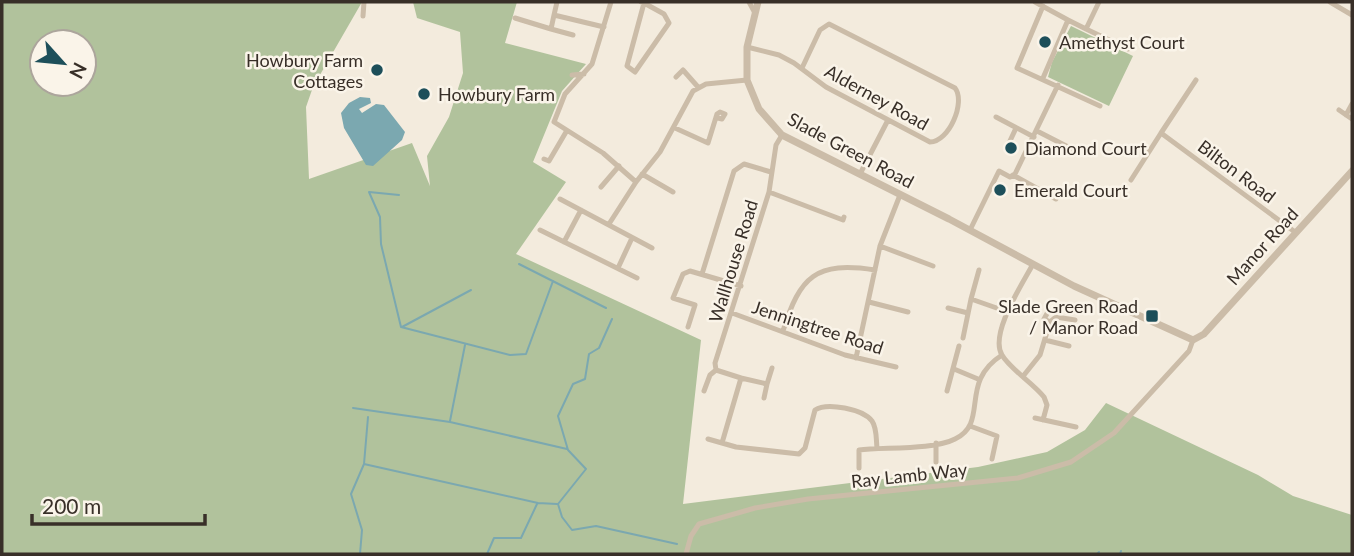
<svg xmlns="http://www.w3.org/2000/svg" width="1354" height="556" font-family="Lato,sans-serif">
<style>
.green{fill:#b1c29c;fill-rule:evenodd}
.water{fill:#7ba8b0}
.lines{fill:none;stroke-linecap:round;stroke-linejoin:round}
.stream{stroke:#7ba8b0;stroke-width:2}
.minor{stroke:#cbbca8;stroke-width:5}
.tertiary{stroke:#cbbca8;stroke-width:7}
.poi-dot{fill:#1d4f5a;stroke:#faf4e9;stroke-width:2.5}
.labels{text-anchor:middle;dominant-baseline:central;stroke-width:5;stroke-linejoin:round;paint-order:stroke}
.poi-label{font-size:18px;fill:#382f28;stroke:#faf4e9;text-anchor:start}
.street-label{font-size:18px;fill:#382f28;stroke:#faf4e9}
</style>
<rect width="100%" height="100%" fill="#f3ebdd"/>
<path class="green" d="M2,2H362L313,87L306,107L309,179L412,143L430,186L427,156L449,117L463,73L460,32L417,18L413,2H517L505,43L586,64L562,91L533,162L566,182L516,254L701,340L683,504L978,467L1047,452L1085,430L1106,403L1258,475L1293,496L1352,515V554H2ZM42,42H84V84H42Z
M1071,26L1133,56L1109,106L1048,77L1052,62Z"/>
<path class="water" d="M360,97L370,98L371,103L359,109L362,113L376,104L384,105L405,132L402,140L373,166L366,165L344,128L341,113L349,103Z"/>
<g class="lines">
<path class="stream" d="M399,195L369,192L380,217L381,244L401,327L510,355L526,354L553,281
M519,264L606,308
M612,319L599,348L589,354L585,379L573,384L558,416L568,450L586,469L558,504L562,517L572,530L596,526L677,544
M402,327L471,290
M353,408L450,422L567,449
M450,421L465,345
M364,464L538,503L557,504
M360,554L362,530L351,494L364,464L368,417
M487,554L494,538H521L537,504
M1097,554L1099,552
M1120,554L1121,551"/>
<path class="minor" d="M557,2L554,15L604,27
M611,2L592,64L565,94L554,122L603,153L636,182
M641,2L644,3L664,14L669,23L635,72L627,66L644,3
M749,2L755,13
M1035,2L1068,20
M1330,2L1352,15
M1043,6L1017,68L1100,106
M363,16L364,2
M515,18L551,29L554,15
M551,29L573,35
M1086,29L1128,49
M747,47L779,55L794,63L826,87L930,142C949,142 966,102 955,88L829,24L820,30L802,68
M572,75L584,74
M676,77L683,70L698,87
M1043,78L1068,20L1086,29L1099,2
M1339,110L1352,119
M1346,115L1352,104
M996,117L1034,137
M675,128L708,143L717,114L720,112L725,114L722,119L718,118
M1037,131L1076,151
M1161,133L1196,80
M1009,143L1016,128
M544,159L549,161L566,132
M642,174L673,192
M860,174L888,120
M1013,175L1056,199
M1131,180L1161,133L1295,232
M601,187L619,166
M769,192L843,220L844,217
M560,199L652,248
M609,224L636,182L660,152L693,91L706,84L747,80
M540,230L637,278
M970,230L999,171L1010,177L1015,174L1058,85
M564,242L581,210
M880,246L933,266
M1033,264C1023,283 989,334 1002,355C1010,369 1033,383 1044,397L1047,405L1043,420
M618,268L632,238
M979,270L971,299L1008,312
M702,274L734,171L744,164L771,172
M869,302L908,312
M948,308L968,313
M732,313L845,355L896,367
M1050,322L1056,317L1075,320
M688,327L695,305L673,298L683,274L690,271L741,286
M783,331C800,276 816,261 875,270
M963,338L971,299
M1045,340L1069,346
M856,358L880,246L900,195
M954,369L978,379
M716,370L741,378L722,443
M1024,375L1040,355L1050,322L1044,319L1049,310
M741,378L767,384L772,368
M704,391L710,375L716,370L715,363L769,192L776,145L782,135
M947,391L959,346
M764,398L767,384
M1035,418L1076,427
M970,426L997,436L992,459
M708,439L736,447L799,454L805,448L815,410C827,402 863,409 872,421C877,428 876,439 877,448
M936,443V462
M859,468V450C884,447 934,450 955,439C990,422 958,383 1002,355
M686,554L691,536L699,524L755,508L808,499L1018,478L1071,462L1114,433L1189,351L1193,340"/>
<path class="tertiary" d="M758,2L747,47V80L759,109L782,135L949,219L1074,286L1193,340L1204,334L1352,171"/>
</g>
<g class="poi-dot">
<circle cx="1045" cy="42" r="7"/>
<circle cx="377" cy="70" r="7"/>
<circle cx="424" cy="94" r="7"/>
<circle cx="1011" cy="148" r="7"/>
<circle cx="1000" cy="190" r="7"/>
<rect x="1145" y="309" width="14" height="14" rx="3.5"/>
</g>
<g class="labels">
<g class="poi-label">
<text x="1059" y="42">Amethyst Court</text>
<text x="363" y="60" text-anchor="end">Howbury Farm<tspan x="363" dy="21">Cottages</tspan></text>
<text x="438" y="94">Howbury Farm</text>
<text x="1025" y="148">Diamond Court</text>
<text x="1014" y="190">Emerald Court</text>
<text x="1138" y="306" text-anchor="end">Slade Green Road<tspan x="1138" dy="21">/ Manor Road</tspan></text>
</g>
<g class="street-label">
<text transform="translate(877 97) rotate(29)">Alderney Road</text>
<text transform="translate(851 150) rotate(28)">Slade Green Road</text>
<text transform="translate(1237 171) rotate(37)">Bilton Road</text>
<text transform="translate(1262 246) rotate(-48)">Manor Road</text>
<text transform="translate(733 261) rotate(-73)">Wallhouse Road</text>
<text transform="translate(818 327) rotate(18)">Jenningtree Road</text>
<text transform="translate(909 475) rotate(-6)">Ray Lamb Way</text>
</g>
</g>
<rect width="1354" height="556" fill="none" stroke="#382f28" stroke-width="7"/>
<g transform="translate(63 63) rotate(117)"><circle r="33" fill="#faf4e9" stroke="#aca59c" stroke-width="2"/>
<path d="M0-5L12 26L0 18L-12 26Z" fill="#1d4f5a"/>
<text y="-10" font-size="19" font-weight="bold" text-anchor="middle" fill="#382f28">N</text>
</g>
<path d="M32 514v10h173v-10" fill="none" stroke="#382f28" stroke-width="3.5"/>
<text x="42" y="514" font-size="21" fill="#382f28" stroke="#faf4e9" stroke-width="5" paint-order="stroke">200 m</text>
</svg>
